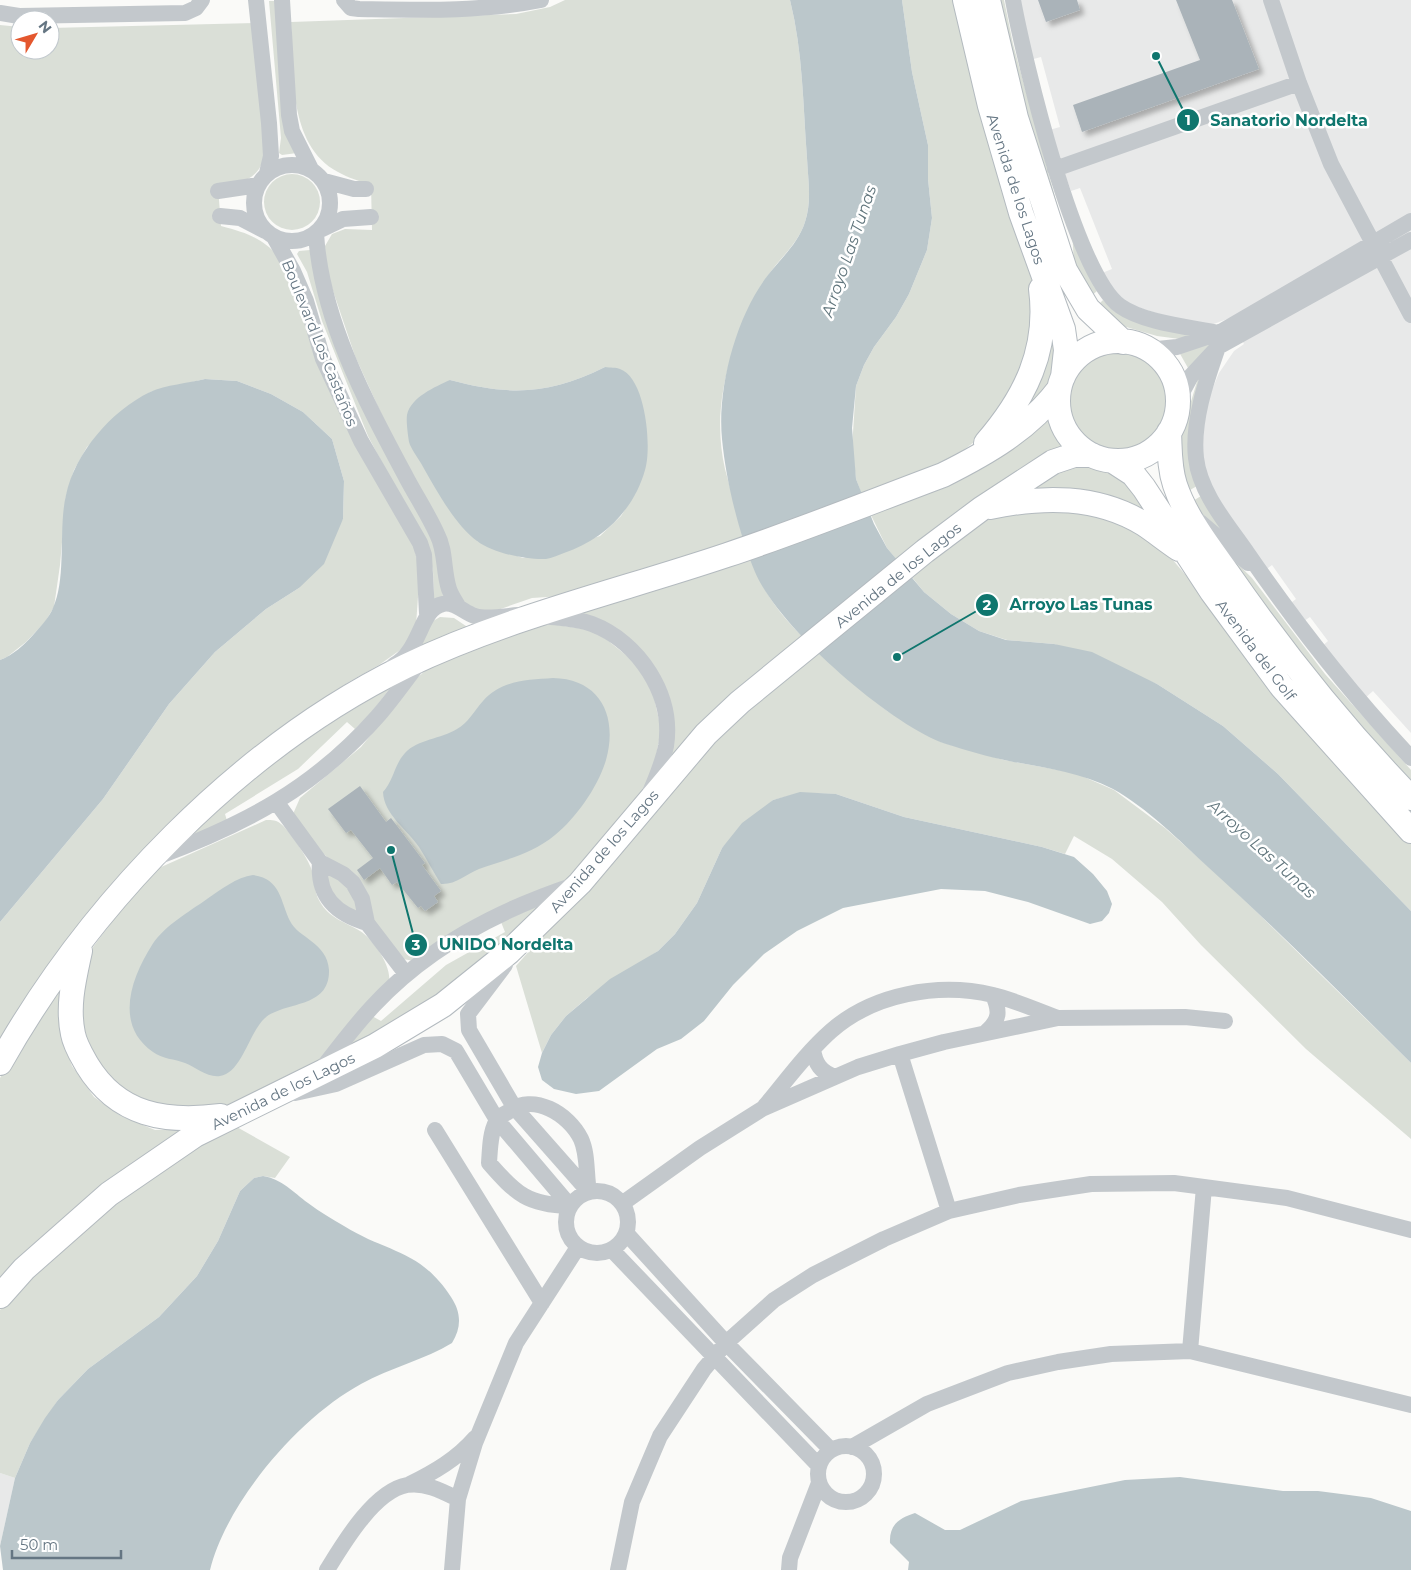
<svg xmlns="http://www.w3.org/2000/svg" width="1411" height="1570" font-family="Montserrat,sans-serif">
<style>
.built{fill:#e8e9e9}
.green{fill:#dadfd7;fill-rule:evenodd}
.water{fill:#bbc7cb}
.building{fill:#aab3b9;filter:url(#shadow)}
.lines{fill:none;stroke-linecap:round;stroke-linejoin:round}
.secondary-casing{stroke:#b3babf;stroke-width:26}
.street{stroke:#c3c8cc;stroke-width:16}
.secondary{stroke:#fff;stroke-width:24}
.labels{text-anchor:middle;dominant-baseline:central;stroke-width:5;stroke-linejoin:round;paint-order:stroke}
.street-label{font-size:15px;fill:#657683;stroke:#fff}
.water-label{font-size:16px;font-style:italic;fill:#60757c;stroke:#fff}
.leader{fill:none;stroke:#0f766e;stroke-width:2}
.callout-dot{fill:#0f766e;stroke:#fff;stroke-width:2}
.mark-label{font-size:15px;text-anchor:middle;font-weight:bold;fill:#fff}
.callout-label{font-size:16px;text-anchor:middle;font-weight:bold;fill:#0f766e;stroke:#fff;stroke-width:5;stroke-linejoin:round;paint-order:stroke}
</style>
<defs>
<filter id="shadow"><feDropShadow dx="4.5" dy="4.5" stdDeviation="2.5" flood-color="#0004"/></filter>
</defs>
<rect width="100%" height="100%" fill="#fafaf8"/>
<path class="built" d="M1018,0H1411V733L1373,691L1364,699L1320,648L1328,641L1310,617L1301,623L1288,605L1296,599L1272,565L1264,571L1215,496L1204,469L1201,440L1209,397L1219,373L1234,351L1244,344L1230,318L1211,325H1193L1122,302L1102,273L1112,269L1080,188L1071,191L1049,130L1060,127L1041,57L1030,60Z
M0,1473L15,1478L0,1546Z"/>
<path class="green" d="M565,0H790C803,52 803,105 807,158C808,180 812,200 805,222C797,247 775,261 763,284C732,340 710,404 725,469C731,492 738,515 745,538L562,596L532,598L486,614L460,603L390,433L355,356L326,270L325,246L332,234L345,229L372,230L371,185C360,181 348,178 338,172C287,145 294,71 291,22L516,14L550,7ZM605,367L636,492L621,516L600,536L523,558L477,541L450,380C510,396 549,395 605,367Z
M902,0H959L1029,261L1037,314L1012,395L978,439L943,466L862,495L856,479L852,448L856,386L864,365L874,347L896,317L909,294L927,250L932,218L928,179V145L912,72Z
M996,0H1004L1013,44L1060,215L1061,234L1007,49Z
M269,1H275L297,153L282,155L279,153L281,138Z
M255,23C258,55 275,144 259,169C249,183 234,184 218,187L221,226C251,234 265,239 285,264L414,547L418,564L419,583L416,625L410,643L379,665L347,683L241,766L0,1045V922L103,799L169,704L215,652L266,609L299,588L343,519L344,481L332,439L303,412L271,394L237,381L205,379L150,392L87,447L74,470L66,496L60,565L54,607L45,622L26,642L7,657L0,660V25L20,27V50H50V28Z
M264 202a28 28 0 1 1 56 0a28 28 0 1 1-56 0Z
M1072,229L1097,291L1087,300L1074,264Z
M310,250L312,262L420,516L437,551L443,596L434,603L433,571L429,552L368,436L322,321L307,272L297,254L299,251Z
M1103,300L1115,312L1199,336L1187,340L1157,336L1116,324L1095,308Z
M1053,319C1054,344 1060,376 1041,397C1032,406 1020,413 1010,420Z
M1224,337L1188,368L1179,352Z
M1066 400a53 53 0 1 1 106 0a53 53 0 1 1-106 0Z
M1199,375L1197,486L1183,494L1177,448Z
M1048,416L1057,439L1065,449L950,517L896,559L887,548L869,511Z
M1093,465L1122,477L1161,530L1017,494L1062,468Z
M1201,496L1233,545L1188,504Z
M1025,508L1094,515L1126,525L1166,552L1411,839V911L1278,774L1223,726L1157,684L1054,644L1007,640L979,631L951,614L924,592L911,576L983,519Z
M1215,542L1252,578L1325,674L1411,770V784L1317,681Z
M750,555C759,586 779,614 803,637L671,766L666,688L576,613Z
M440,617L454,618L469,628L416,650L433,621Z
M551,624L590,630L606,639L632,660L643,675L653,693L661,729L651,783L588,865L562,883L415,961L402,959L328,858L315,846L293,814L300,798L361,747L418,677L432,665L530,627Z
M818,652L887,711L941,742L1004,760L1075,773L1114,790L1165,828L1228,884L1411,1063V1139L1306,1049L1201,945L1162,902L1112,859L1074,836L1065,854L1042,847L904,817L836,794L800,793L773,800L722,848L697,903L675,934L658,951L587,998L566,1016L551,1035L542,1053L516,966L713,742L748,706Z
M391,687L368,717L355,729L347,722L298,769L225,814L228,824L180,841C244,781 314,730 391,687Z
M266,820C272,820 277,820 281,824C290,831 307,857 311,868C316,879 313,891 320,902C329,918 345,922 360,931C373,939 392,966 389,982L314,1069L221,1110L164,1113L103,1077L81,1034L84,967L93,947L136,890L159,868Z
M327,872L344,880L359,910L353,914L329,891Z
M551,900L451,986L342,1056L372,1016L381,1021L446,965L505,932L501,922Z
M55,989L60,993V1032L72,1066L94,1097L121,1116L155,1130L187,1129L0,1280V1078Z
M235,1126L290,1157L275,1178L263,1176L254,1178L240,1191L218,1241L197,1276L159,1317L88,1369L58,1400L30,1443L15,1478L0,1473V1310L21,1286L135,1183Z"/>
<path class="water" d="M790,0H902L912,72L928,145V179L932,218L927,250L909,294L896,317L874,347L864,365L856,386L852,428L856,479L874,524L887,548L924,592L951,614L979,631L1006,640L1054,644L1092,652L1157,684L1223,726L1278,774L1411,911V1063C1344,997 1278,930 1208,867C1180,841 1146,807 1113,789C1080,772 1044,768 1009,761C988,757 966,750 946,744C890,725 778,627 755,572C739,534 726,481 722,439C717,388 736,316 768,275C781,258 798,244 805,222C812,201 808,180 807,158C803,105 803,52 790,0Z
M605,367C610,368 616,367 620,369C646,378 652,448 645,470C634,510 603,540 564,553C558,555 552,558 546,559C526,560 493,553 477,541C455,525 435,488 422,465C418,458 411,449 409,442C408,435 406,422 407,415C411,397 435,387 450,380C510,396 549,395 605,367Z
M205,379L237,381L271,394L303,412L332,439L344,481L343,519L324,564L299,588L266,609L215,652L169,704L103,799L0,922V660C13,655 24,645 33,635C40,627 49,618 53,608C67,577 58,529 66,495C75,453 111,411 150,392C166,385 188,383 205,379Z
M553,678C601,679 618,717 606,760C598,787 576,818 555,835C531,855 506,859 479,869C467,874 455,885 441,884C433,872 427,859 419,847C407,829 384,815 383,792C394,780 394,765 405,753C418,739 441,739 457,729C468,723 474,711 483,701C501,680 527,680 553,678Z
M800,792L836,794L904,817L1042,847L1074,857L1093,874L1107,891L1112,904L1109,913L1102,921L1090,924L1028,902L985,891L941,889L843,908L797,931L764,954L733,985L704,1021L681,1039L657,1049L599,1091L576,1094L554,1089L542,1080L538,1067L542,1053L551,1035L566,1016L610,979L658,951L675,934L697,903L722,848L742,823L773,800Z
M253,875C281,879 280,900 290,921C298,938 327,942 329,970C330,1009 285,1001 265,1018C249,1032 242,1073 220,1076C208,1078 195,1067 185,1063C175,1059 162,1059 153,1052C114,1025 131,978 152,945C165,925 189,912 207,899C220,890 237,877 253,875Z
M263,1176C282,1179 293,1192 308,1203C320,1212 332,1219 344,1226C387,1253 420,1249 451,1297C461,1312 462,1327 452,1343C426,1359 390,1368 361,1384C300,1417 227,1501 210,1570H3L0,1546L15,1478L30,1443L45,1418L58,1400L88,1369L159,1317L197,1276L218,1241L240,1191L254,1178Z
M1180,1477L1283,1491H1318L1349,1495L1371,1498L1411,1511V1570H908L909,1562L890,1543C889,1525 899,1518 915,1513L945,1530H960L1021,1501L1125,1480Z"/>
<path class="building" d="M1038,0H1077L1080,10L1046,22Z
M1176,0H1232L1259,69L1082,132L1073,105L1200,60Z
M360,786L386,822L391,818L425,863L422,865L441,891L434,896L438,902L425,911L421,906L418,908L397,882L392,885L380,868L364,880L357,870L373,858L351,830L346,833L328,809Z"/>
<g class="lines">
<g class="secondary-casing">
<path id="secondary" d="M965,0L990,106L1021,213L1063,329L1066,350L1063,377
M988,0L1016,118L1065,270L1088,309L1123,342
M1058 401a60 60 0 1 1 120 0a60 60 0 1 1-120 0Z
M1169,432C1170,450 1169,467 1175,485C1186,518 1209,547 1229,575C1284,654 1344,729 1411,798
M986,443C1025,398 1049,350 1041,289
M1113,461L1133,474L1144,488L1212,592L1282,687L1411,831
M990,507C1043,496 1097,495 1144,524C1156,532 1167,541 1179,549
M80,951C74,979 67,1006 73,1034C75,1045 82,1056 87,1065C118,1116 166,1123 221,1116
M0,1063C90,903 240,747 406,666C508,617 620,591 727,555C799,531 871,502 943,475C987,453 1029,429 1059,389
M0,1296L24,1269L109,1194L195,1135L375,1046L443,1005L509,952L580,883L706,734L740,702L925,551L981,509L1053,462L1074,455H1092"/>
</g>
<path class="street" d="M256,0L269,123L271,156L267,173
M282,0L289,115L292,131L311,169
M344,0L351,8L359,9C421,10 481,12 541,0
M1013,0C1024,60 1075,274 1120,306C1144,323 1190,327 1219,333
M1271,0L1299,83L1331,164L1411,315
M0,13L19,16L185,13L196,8L202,0
M254 203a38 38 0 1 1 76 0a38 38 0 1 1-76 0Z
M1055,169L1299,83
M324,181L354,189H366
M218,191L258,185
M220,216L240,218L265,231
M320,230L343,219L371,217
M316,233C321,319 366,402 406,477C416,496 428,514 437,534C446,551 443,571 449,589C451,595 455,601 458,606
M274,237L293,271L306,301L323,359L361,441L420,543L424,555L427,613
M1218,347C1206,381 1192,422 1196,458C1200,494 1229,526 1248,554C1299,628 1350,693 1411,758
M1148,350L1177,347L1219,333L1411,221
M1178,400L1191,376L1218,347L1411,240
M1200,522L1248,563
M542,616C558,618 576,618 592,624C639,642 674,695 666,746C663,761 657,776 651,790
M394,665C421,651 420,608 443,604C455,601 464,613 475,616C487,620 505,616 518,615
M277,803L320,862
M157,857C245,824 313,789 377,717C392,700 405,681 419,663
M367,923C336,914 317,897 320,862L343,874L353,883L362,899L367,923L406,974
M505,965L468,1014L469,1030L514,1107L589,1192
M986,1032C1000,1020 1000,1011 993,995
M813,1049C815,1064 821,1072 835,1077
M900,1054L949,1211
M321,1070C338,1048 355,1025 374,1005C429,946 499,910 574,885
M295,1093L336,1084L424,1045L442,1044L456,1051L497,1120L570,1206
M765,1106C786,1081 806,1053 831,1031C873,994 938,982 993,995C1014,1000 1036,1010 1058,1018
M435,1130L542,1303
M566 1222a31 31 0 1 1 62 0a31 31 0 1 1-62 0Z
M623,1203L700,1148L762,1109L858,1067L900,1054L944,1042L1058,1018L1185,1017L1225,1021
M570,1206C528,1205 516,1194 489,1163C490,1150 490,1133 496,1122C498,1118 504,1114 508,1112C533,1092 569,1114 581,1139C588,1154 586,1175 589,1192
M627,1234L726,1343L831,1450
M612,1250L819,1466
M1190,1351L1204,1187
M818 1474a28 28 0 1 1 56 0a28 28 0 1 1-56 0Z
M852,1447L927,1404L1008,1373L1058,1362L1111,1354L1190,1351L1411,1405
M410,1484C434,1472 457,1459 475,1438
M327,1570C343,1544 374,1491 407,1485C425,1482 442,1491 458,1499
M452,1570L458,1499L475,1443L516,1343L578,1247
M618,1570L632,1502L660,1436L704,1369L726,1343L774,1300L813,1275L884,1239L949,1211L1019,1195L1091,1184L1174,1183L1287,1198L1411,1230
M789,1570L790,1558L819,1483"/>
<use href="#secondary" class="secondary"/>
</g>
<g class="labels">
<g class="street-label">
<text transform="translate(1016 189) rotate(72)">Avenida de los Lagos</text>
<text transform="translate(320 343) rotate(68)">Boulevard Los Castaños</text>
<text transform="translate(898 575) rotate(-39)">Avenida de los Lagos</text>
<text transform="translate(1256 650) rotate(53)">Avenida del Golf</text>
<text transform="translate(604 851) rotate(-49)">Avenida de los Lagos</text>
<text transform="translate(283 1091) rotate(-26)">Avenida de los Lagos</text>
</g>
<g class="water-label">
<text transform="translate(849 251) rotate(-71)">Arroyo Las Tunas</text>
<text transform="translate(1262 849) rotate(42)">Arroyo Las Tunas</text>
</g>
</g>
<path class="leader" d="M1156 56L1188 120M897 657L987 605M391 850L416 945"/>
<g class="callout-dot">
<circle cx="1156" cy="56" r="5"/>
<circle cx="897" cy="657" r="5"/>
<circle cx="391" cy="850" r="5"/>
<circle cx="1188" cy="120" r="12"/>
<circle cx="987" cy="605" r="12"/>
<circle cx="416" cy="945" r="12"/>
</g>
<g class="mark-label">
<text x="1188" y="125">1</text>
<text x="987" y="610">2</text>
<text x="416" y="950">3</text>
</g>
<g class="callout-label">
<text x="1289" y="126">Sanatorio Nordelta</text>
<text x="1081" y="610">Arroyo Las Tunas</text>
<text x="506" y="950">UNIDO Nordelta</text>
</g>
<g transform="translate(35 35) rotate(52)"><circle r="24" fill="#ffffff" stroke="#c1c8cd"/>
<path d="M0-4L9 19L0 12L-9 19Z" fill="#e4572e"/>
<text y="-8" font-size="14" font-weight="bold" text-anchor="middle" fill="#657683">N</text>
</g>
<path d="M12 1550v8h109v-8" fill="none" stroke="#657683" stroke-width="2.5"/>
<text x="20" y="1550" font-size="15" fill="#657683" stroke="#ffffff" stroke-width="4" paint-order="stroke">50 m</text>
</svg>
